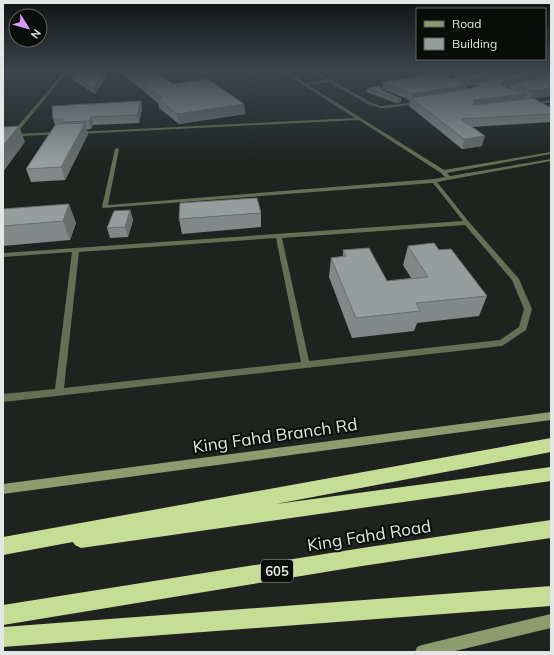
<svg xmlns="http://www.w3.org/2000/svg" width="554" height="655" font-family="Mulish,sans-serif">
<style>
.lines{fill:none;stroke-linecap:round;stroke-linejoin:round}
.lane{fill:#666f53;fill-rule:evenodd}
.street{fill:#666f53;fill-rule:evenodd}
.secondary{fill:#8d9c6e;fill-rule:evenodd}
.highway{fill:#c6dd95;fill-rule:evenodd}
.wall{fill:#818887;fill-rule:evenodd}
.shaded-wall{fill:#696f6e}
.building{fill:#969e9d;stroke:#696f6e}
.labels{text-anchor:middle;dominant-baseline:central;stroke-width:4;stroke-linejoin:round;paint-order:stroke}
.shield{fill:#0a0c0a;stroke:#a2a5a3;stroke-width:1}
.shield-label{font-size:13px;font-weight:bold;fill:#e3e6e4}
.near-street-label{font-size:17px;fill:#e3e6e4;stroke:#0a0c0a}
</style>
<rect width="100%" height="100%" fill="#1e2320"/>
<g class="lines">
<path class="lane" d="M422,71H425L442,79L439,80Z
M313,72L330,79L370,102L380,106L419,102L421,103L389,108H380L368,104L329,82L304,85L305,83L327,80L313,74Z
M551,100V102L530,105L528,104Z"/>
<path class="street" d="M65,71H68L16,134L60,132H62V134L3,137V135L11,134Z
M282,71H286L444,170L551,152V154L447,173L450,176L551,159V161L437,182L469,222L519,279L532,309L526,330L502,346L3,402V394L55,389L72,252L3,257V253L463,221L433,183L103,208L102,207L115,149L117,148L119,149L108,205L434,179L445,177L441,173L359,120L77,134L75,133L77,132L355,118ZM465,225L512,280L524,309L519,327L500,340L309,361L282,238ZM276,238L301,362L64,388L79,252Z"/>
<path class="secondary" d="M551,412V420L3,494V484Z
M551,614V628L451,652H415L417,647L422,645Z"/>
<path class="highway" d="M551,438V452L276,504L551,467V481L81,548L75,545L73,542L3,555V537Z
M551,520V538L362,566L3,625V605L362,548Z
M551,586V606L3,647V627Z"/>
</g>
<path class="wall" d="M96,71H106L107,75L95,94L73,80L72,74Z
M121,71H154L173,84L244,104L245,114L179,124L159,108L158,103L121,73Z
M430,71H551V96L534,98L551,108V122L472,127L482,146L462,149L409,106L410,100L382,89L383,82L436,73ZM454,75L453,79L447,76ZM532,77L537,79L531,80ZM476,85L475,87L466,89L467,86H468ZM511,86L510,88L506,87Z
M367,88L381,90L401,99V102L396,103L366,92Z
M141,101L142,109L139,123L93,125L91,129H87L88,134L65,180L31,182L26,169L55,125L53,119Z
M3,209L76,223L70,240L3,246Z
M130,210L133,220L128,237L110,238L107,228Z
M261,213V227L182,234L179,219Z
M408,246L439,250L487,296L479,316L417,323L414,331L352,338L329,277L331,258L343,257V250L387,281L411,278L403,265Z"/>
<path class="shaded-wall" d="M105,71H106L107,75L95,94L93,88Z
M444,71H481V73L455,74L454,75L443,76Z
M497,75L495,81L476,83V85L468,86L470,80Z
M533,75L530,82L511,84V86L501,88L500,85L503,80Z
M467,85L466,91L412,98V94Z
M551,88V96L530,99L533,91Z
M526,94L523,102L472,109L474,100Z
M397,99H401V102L396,103Z
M141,101L142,109L139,123L137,115Z
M244,104L245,114L179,124L177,114Z
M91,117L93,125L91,129L89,121Z
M85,123L88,134L65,180L61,167Z
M19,126L25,142L3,172V146Z
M485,136L482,146L462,149L464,139Z
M69,204L76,223L70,240L63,221Z
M130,210L133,220L128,237L125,227Z"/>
<path class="building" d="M96,71H105L93,88L72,74Z
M127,71H154L173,84L208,79L244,104L177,114L157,98H162Z
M477,71L491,72L497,75L470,80L455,74Z
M501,71H521L533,75L503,80L500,85L526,94L474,100L473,105L533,98L551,108V114L461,119L485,136L464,139L411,98L474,88L478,85L476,83L507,77V74Z
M538,71H551V88L533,91L511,84L543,78L544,76L541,72Z
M439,73L467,85L412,94L383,82Z
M380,86L381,90L401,99H397L367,88Z
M141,101L137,115L91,117L89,121L61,122L63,119H53L52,106Z
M85,123L61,167L26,169L56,124Z
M19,126L3,146V127Z
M257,198L261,213L179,219L180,203Z
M69,204L63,221L3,226V209Z
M130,210L125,227L107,228L114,211Z
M434,243L439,250L451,249L487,296L416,303L420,311L356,318L331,258L346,256L343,250L369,248L387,281L428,277L408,246Z"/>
<linearGradient id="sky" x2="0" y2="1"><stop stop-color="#101312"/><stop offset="0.44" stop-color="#3b454e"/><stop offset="1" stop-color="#3b454e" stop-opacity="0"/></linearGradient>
<rect width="554" height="162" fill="url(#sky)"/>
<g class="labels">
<rect class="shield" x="261" y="560" width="32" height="22" rx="3"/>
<g class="shield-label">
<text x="277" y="571">605</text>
</g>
<g class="near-street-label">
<text transform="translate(275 435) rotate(-8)">King Fahd Branch Rd</text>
<text transform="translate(369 535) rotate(-9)">King Fahd Road</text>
</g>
</g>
<rect width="554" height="655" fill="none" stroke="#e3e6e4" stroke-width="8"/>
<rect x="416" y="8" width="130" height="52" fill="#0a0c0a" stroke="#616361"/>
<rect x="424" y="21" width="20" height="6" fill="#8d9c6e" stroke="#616361"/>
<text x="452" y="28" font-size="12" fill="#e3e6e4">Road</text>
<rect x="424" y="38" width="20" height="12" fill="#969e9d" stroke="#616361"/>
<text x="452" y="48" font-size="12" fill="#e3e6e4">Building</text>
<g transform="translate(28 28) rotate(127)"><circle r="19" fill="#0a0c0a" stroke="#616361"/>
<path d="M0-3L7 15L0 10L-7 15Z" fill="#d99af7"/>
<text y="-6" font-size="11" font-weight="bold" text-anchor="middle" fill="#e3e6e4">N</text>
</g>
</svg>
